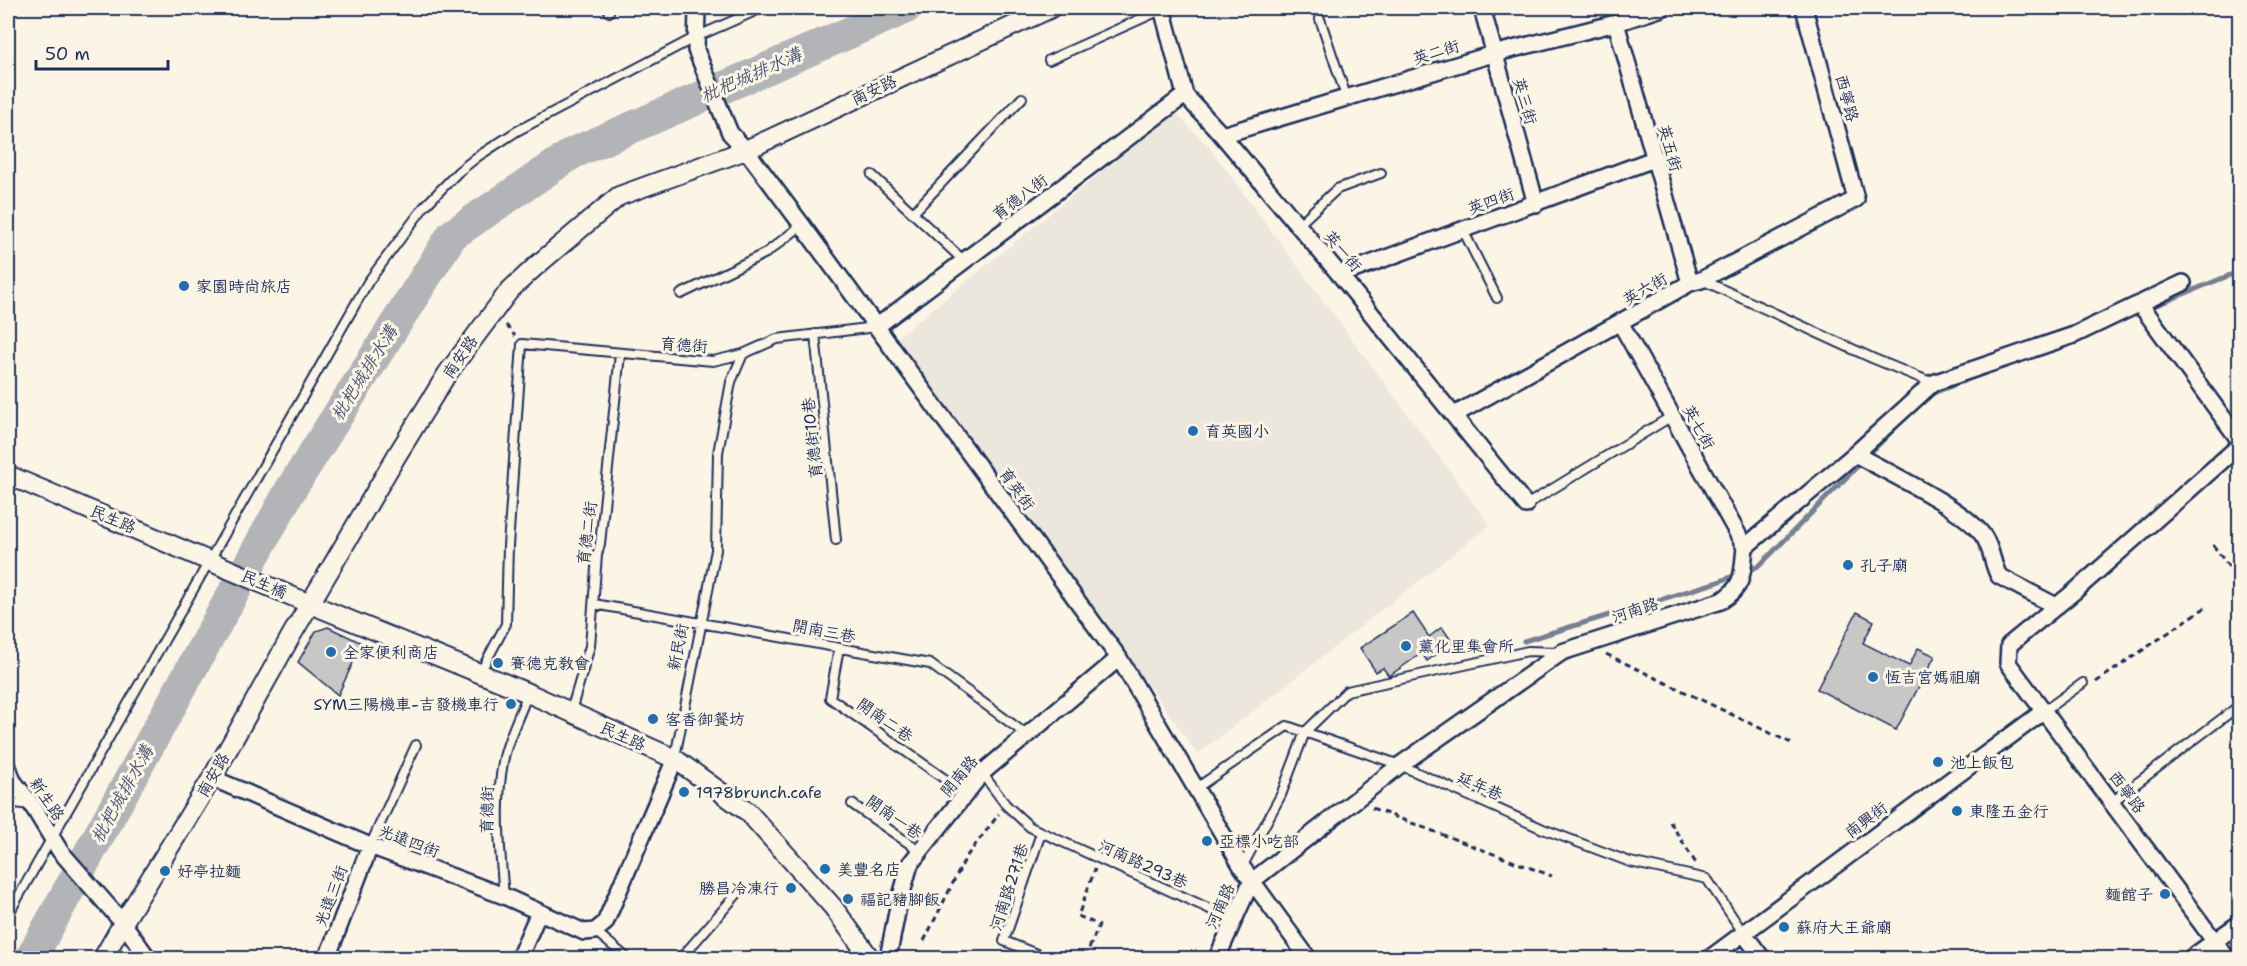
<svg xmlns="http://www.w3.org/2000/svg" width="2247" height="966" font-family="'Shantell Sans','LXGW WenKai TC',sans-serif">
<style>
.built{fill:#ece7dc}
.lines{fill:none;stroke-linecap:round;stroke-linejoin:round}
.stream{stroke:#767f94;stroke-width:5}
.river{stroke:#b2b4b8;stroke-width:32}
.building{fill:#c8c7c6;stroke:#1b2f5e;stroke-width:1.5}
.service-casing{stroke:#1b2f5e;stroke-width:12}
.minor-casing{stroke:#1b2f5e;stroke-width:20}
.tertiary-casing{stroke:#1b2f5e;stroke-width:22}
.path{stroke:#1b2f5e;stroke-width:3;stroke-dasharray:6 4.5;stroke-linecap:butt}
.service{stroke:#fcf5e5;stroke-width:8}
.minor{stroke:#fcf5e5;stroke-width:15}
.tertiary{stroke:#fcf5e5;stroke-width:18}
.poi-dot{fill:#1f6fb2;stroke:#fcf5e5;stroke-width:2}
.labels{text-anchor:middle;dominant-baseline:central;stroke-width:6;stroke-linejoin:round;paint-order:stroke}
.street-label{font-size:16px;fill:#1b2f5e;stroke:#fcf5e5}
.poi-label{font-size:16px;fill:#1b2f5e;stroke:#fcf5e5;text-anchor:start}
.water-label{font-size:18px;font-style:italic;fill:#485779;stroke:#fcf5e5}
</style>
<rect width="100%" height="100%" fill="#fcf5e5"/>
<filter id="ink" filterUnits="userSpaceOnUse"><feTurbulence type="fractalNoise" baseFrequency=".0167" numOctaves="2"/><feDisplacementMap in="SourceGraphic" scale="12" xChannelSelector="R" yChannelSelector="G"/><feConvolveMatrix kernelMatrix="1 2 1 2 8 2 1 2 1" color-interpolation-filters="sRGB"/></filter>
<g filter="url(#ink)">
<path class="built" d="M1175,112L1209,147L1490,525L1198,754L897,338Z"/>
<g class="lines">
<path class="stream" d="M2147,309L2240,271
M1928,397L1931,394L1982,374
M1524,641L1718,582L1759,566L1903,420"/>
<path class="river" d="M31,958L291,489L452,235L573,153L906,8"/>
</g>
<path class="building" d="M1857,612L1874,621L1863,643L1909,666L1918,648L1935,656L1896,730L1817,689Z
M1413,613L1429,637L1442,627L1453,643L1427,661L1422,653L1389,676L1383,668L1376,672L1360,648Z
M328,627L362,643L338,695L298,662L316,631Z"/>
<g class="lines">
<g class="service-casing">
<path id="service" d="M609,12L610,8
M1320,19L1347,99
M1049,60L1163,9
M872,175L964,261
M914,212L1022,98
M1298,225L1337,189L1381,173
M1463,230L1497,298
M1702,280L1872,358L1933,383
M681,294L766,253L802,225
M815,334L836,540
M1526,505L1672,416
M594,604L930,664L1027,735
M839,648L830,698L966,794
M480,673L506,624L508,546L522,344L713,361L743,354L777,339L876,327
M571,711L590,646L597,555L600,544L620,354
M2044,711L2083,683
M675,757L716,550L718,453L731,382L743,354
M982,773L1006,805L1030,827L1234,920
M1195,789L1287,726L1400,765L1543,829L1630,862L1707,879L1744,934
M8,802L30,805
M2112,802L2240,705
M852,804L920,851
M1041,833L1004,941L1047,958
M370,846L416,745
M1242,867L1281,795L1305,732L1347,691L1528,651L1558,652
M504,896C500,852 495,806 503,762C507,739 520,715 528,693
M8,915L368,282L424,207L458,172L477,157L517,131L696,37L762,8
M595,931L627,958
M681,958L737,894"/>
</g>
<g class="minor-casing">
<path id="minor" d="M697,8L696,50L730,133L746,150L802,225L1119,658L1242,867L1308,958
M1162,8L1185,95L1222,135L1340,275L1526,505
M1482,8L1536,204
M1616,23L1690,283
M1222,135L1493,54L1616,23L1662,8
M1340,275L1654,159
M2140,304L2240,441
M1621,324L1745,547
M876,327L1185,95
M1454,415L1690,283L1701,280L1856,199L1804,8
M1855,454L1933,383L2074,335L2183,283
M8,767L13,781L32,805L60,851L123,923L148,958
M212,778L370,846L504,896L584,932L595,931L605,923L675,759
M1744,934L1762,958
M327,958L370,846
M519,958L539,912
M888,958L898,907L910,864L982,773L1119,658
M1217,958L1251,882L1400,765L1562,652L1721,601C1745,586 1742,573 1745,547L1855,454C1887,472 1966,509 1984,537C1992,549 1992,564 1999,576L2056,606
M1710,958L2044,711
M2191,958L2240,923
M2227,958L2008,663L2009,645L2075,591L2240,445"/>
</g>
<g class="tertiary-casing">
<path id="tertiary" d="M8,475L303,601L528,693L675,759L748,812L833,907L870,958
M103,958L123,923L212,778L291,636L397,455L447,374L509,291L536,266L619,196L746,150L1051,8"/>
</g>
<path class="path" d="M506,325L515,336
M2213,545L2240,582
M1606,654L1791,743
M2096,682L2206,607
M1372,808L1552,876
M1670,822L1697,865
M924,941L966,857L999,814
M1085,958L1099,925L1078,916L1095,869"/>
<use href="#service" class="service"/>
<use href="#minor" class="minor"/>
<use href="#tertiary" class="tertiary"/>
</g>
</g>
<g class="poi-dot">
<circle cx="184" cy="286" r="6"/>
<circle cx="1193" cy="431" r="6"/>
<circle cx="1848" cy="565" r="6"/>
<circle cx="1406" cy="646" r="6"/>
<circle cx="331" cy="652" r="6"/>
<circle cx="498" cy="663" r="6"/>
<circle cx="1873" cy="677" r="6"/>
<circle cx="511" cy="704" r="6"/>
<circle cx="653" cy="719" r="6"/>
<circle cx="1938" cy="762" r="6"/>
<circle cx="684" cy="792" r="6"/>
<circle cx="1957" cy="811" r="6"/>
<circle cx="1207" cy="841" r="6"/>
<circle cx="825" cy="869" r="6"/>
<circle cx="165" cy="871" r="6"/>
<circle cx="791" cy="888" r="6"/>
<circle cx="2165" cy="894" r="6"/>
<circle cx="848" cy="899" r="6"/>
<circle cx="1784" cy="927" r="6"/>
</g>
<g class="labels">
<g class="street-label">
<text transform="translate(1436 52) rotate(-17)">英二街</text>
<text transform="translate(874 90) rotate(-25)">南安路</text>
<text transform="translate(1847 98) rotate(75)">西寧路</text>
<text transform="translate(1525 101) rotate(74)">英三街</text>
<text transform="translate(1670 148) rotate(74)">英五街</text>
<text transform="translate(1020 197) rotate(-37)">育德八街</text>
<text transform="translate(1491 201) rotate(-20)">英四街</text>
<text transform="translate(1343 251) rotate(50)">英一街</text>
<text transform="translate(1645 289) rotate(-30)">英六街</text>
<text transform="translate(684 345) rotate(4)">育德街</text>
<text transform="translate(460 357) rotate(-55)">南安路</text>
<text transform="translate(1699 427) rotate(61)">英七街</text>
<text transform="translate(812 438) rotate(-96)">育德街10巷</text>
<text transform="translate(1017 489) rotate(54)">育英街</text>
<text transform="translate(113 519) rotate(23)">民生路</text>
<text transform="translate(587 533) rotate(-83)">育德二街</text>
<text transform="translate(264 584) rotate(23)">民生橋</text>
<text transform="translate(1635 610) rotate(-18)">河南路</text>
<text transform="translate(824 631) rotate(11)">開南三巷</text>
<text transform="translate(678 647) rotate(-79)">新民街</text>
<text transform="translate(885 720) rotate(35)">開南二巷</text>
<text transform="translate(623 736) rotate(24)">民生路</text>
<text transform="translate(213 775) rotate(-60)">南安路</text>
<text transform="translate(959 776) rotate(-50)">開南路</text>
<text transform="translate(1480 786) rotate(24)">延年巷</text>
<text transform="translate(2127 792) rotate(53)">西寧路</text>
<text transform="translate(47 799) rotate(56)">新生路</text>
<text transform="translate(487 810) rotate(-89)">育德街</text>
<text transform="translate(894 817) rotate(35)">開南一巷</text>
<text transform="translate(1866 820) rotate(-37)">南興街</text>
<text transform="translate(409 841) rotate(21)">光遠四街</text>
<text transform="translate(1143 864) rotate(24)">河南路293巷</text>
<text transform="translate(1009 887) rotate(-72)">河南路271巷</text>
<text transform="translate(331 896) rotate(-69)">光遠三街</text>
<text transform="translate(1220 906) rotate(-66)">河南路</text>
</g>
<g class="poi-label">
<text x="196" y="286">家園時尚旅店</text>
<text x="1205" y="431">育英國小</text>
<text x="1860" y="565">孔子廟</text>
<text x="1418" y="646">薰化里集會所</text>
<text x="343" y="652">全家便利商店</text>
<text x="510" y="663">賽德克教會</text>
<text x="1885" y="677">恆吉宮媽祖廟</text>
<text x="499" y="704" text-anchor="end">SYM三陽機車-吉發機車行</text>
<text x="665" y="719">客香御餐坊</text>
<text x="1950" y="762">池上飯包</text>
<text x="696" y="792">1978brunch.cafe</text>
<text x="1969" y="811">東隆五金行</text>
<text x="1219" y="841">亞標小吃部</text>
<text x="837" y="869">美豐名店</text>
<text x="177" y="871">好亭拉麵</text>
<text x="779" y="888" text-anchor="end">勝昌冷凍行</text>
<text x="2153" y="894" text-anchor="end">麵館子</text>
<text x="860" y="899">福記豬腳飯</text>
<text x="1796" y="927">蘇府大王爺廟</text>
</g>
<g class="water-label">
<text transform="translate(751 75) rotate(-24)">枇杷城排水溝</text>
<text transform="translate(364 373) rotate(-58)">枇杷城排水溝</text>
<text transform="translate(122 794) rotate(-61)">枇杷城排水溝</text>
</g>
</g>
<rect width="2247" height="966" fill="none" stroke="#fcf5e5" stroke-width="30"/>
<rect x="15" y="15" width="2217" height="936" fill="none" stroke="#1b2f5e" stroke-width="2" filter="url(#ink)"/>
<path d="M36 60v9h132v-9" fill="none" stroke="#1b2f5e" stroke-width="3"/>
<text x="45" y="60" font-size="18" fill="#1b2f5e" stroke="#fcf5e5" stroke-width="4.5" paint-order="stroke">50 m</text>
</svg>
